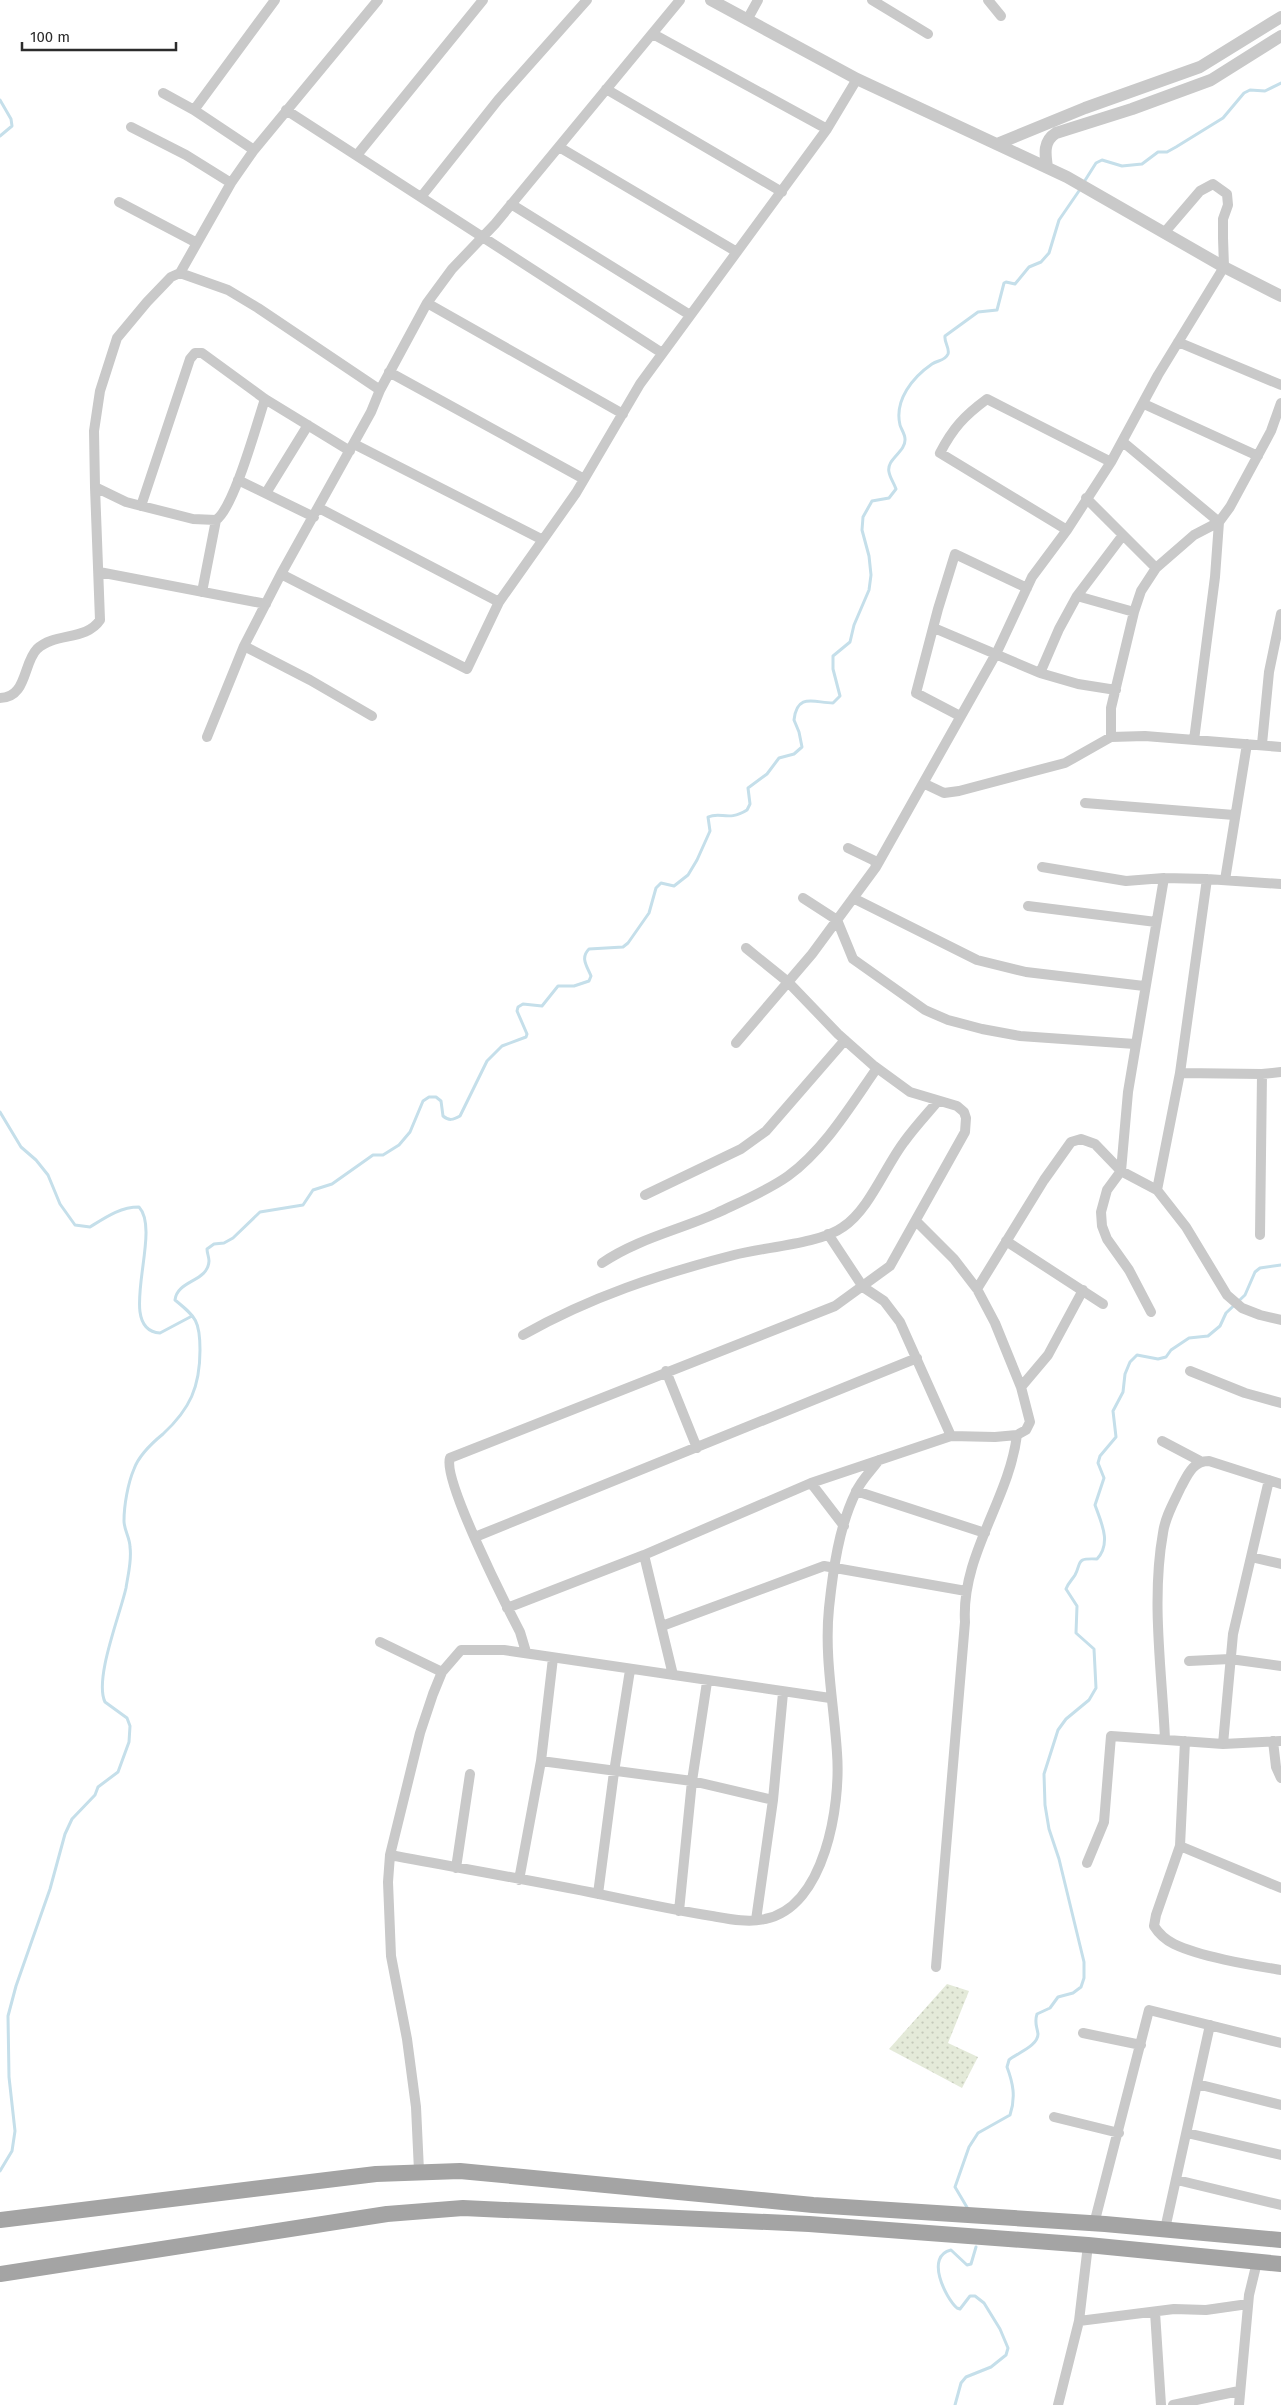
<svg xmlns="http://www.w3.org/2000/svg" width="1281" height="2405" font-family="'Fira Sans',sans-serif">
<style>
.park{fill:url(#park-dots)}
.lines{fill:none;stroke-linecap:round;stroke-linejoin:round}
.stream{stroke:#c5dfea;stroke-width:3}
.minor{stroke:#c9c9c9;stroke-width:10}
.tertiary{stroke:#c9c9c9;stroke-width:12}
.primary{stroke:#a4a4a4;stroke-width:16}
</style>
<defs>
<pattern id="park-dots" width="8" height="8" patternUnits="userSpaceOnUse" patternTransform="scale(1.25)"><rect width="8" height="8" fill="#e4ead9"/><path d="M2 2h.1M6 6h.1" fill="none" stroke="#c4c9ba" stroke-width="1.8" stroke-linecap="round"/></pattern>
</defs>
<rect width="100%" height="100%" fill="#fff"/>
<path class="park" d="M947,1984L969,1991L948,2043L978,2057L962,2088L889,2049Z"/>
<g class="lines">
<path class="stream" d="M0,100L11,119L12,126L0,136
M1084,182L1096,163L1102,160L1122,166L1142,164L1158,152H1167L1176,147L1223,118L1244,93L1250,90L1265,91L1281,83
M0,1112L21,1147L36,1160L48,1175L60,1204L75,1225L90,1227C106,1217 120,1207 139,1207C163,1233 114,1330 160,1333L192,1316
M0,2171L12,2151L15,2131L9,2077L8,2016L16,1986L50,1889L65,1834L72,1819L95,1795L98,1787L118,1772L129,1742L130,1726L127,1718L105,1702C94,1679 120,1615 126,1588C128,1574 132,1561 130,1547C130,1538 124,1530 124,1521C124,1505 128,1483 134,1469C139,1455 152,1443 163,1434C190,1409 200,1387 200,1350C200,1321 196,1317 175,1300C177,1280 208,1282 209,1261C209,1257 207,1253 207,1249L214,1244L224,1243L233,1238L260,1212L303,1205L313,1190L332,1184L373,1155H383L399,1145L410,1132L423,1101L429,1097H436L441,1101L443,1116C449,1121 453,1120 460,1116L487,1061L502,1046L526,1037L527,1034L517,1011L518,1007L523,1004L542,1006L558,986H574L589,981L591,976C587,966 580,958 589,949L623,947L628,943L649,913L656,888L661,883L674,886L688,875L697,860L710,831L708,817C721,811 728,822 747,810L750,804L748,788L767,774L779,758L794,754L802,747L799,732L794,720C797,692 815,703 833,703L840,696L833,669V656L850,642L854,625L869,590L871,575L869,556L862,530L863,517L872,501L889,498L896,489C894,483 890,478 889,472C886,459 906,452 905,439C905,434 901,429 900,425C894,400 913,377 932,364C938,360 945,361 948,354C950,348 944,343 945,336L978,312L997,310L1004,283L1006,282L1015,284L1029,267L1041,262L1049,253L1059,220L1081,188
M968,2209L955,2187L969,2147L978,2133L1010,2115C1016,2097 1013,2083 1007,2067L1009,2060C1017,2053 1038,2046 1038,2034C1037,2026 1034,2023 1037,2014L1050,2008L1058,1997L1073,1993L1081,1987L1084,1978V1962L1059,1859L1049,1829L1045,1805L1044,1774L1058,1730L1066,1719L1089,1700L1096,1688L1094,1649L1076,1633L1077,1606L1066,1589C1068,1583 1072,1580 1075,1575C1082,1562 1075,1558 1097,1559C1112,1543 1101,1522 1095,1505L1104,1478L1098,1463L1100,1456L1116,1437L1113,1411L1123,1392L1125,1374L1130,1362L1137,1355L1158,1359L1166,1357L1171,1350L1189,1338L1208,1336L1220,1326L1226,1313L1245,1295L1255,1272L1260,1268L1281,1265
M955,2405L961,2383L966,2377L991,2367L1006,2355L1008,2348L1000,2329L984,2303L975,2296H970L960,2309L957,2308C945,2297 925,2256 951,2250L967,2265L971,2264L976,2247"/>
<path class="minor" d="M872,0L928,34
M988,0L1001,16
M747,20L758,0
M653,34L827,129
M606,89L782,192
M163,93L194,110L254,150
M194,110L275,0
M286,110L662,353
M131,127L186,155L231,183
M559,147L737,252
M357,155L483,0
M421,197L498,100L587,0
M119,202L197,243
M511,204L690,315
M180,273L228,290L258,308L380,390
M427,303L623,414
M1178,342L1281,385
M389,372L584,479
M1144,404L1258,456
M1123,442L1219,522L1215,577L1194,740
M354,444L543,540
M238,480L314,517
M95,487L94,431L100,391L117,338L147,302L171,277L180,273L231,183L254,150L378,0
M266,493L308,425
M1086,498L1156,568
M141,506L190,359L195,353H202L265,399L350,451
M319,508L499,602
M1067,530L940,453C953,428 964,416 987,399L1111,462
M99,572L266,604
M281,574L467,669L499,602L576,493L640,384L827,129L857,79
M202,592L216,520
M1077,596L1134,612
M934,628L1040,673L1078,684L1116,690
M244,646L310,680L372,716
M1040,673L1059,629L1077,596L1123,535
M0,698C27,698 23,663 37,649C55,632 86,641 100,620L95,487L126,502L193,519L216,520C234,508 257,423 265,399
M960,716L916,693L938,609L955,554L1027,588
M207,737L244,646L281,574L371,412L380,390L427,303L452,269L495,224L680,0
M1111,737V708L1134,612L1141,591L1156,568L1194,535L1219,522L1230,507L1271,431L1281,403
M1262,744L1269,672L1281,614
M925,784L944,793L959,791L1065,763L1111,737L1145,736L1281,747
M1085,803L1234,815
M876,867L997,652L1032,577L1067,530L1111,462L1158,375L1224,267L1223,238V219L1228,205L1227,194L1213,184L1200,191L1164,233
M1042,867L1126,881L1164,878L1207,879L1281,884
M1225,880L1247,744
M803,898L837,920L853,959L925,1010L948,1020L982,1029L1020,1036L1135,1044
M853,898L977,960L1026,972L1144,986
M1028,906L1156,922
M736,1043L812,954L876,867L875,861L848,848
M1180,1073L1262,1074L1281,1072
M1157,1190L1180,1073L1207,879
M645,1195L741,1149L766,1131L845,1040
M828,1234L863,1287L884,1301L900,1322L951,1436
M1260,1235L1262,1074
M1006,1241L1103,1304
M602,1263C637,1239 679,1230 717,1213C740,1202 767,1191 788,1176C825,1149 851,1105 877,1068
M977,1289L1044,1180L1071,1142L1081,1139L1095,1144L1121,1171L1157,1190L1186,1227L1227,1295L1242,1308L1260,1315L1281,1320
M1151,1312L1129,1270L1107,1239L1102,1226L1101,1212L1107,1190L1121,1171L1128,1092L1164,878
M523,1335C590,1297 660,1274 734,1255C764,1247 820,1244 843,1227C869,1210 885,1167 904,1142C914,1128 927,1114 938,1101
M666,1371L697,1448
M1190,1371L1245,1393L1281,1403
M1021,1387L1048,1355L1083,1290
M1162,1441L1200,1461
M811,1483L844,1526
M856,1491L985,1533
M475,1537L917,1358
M644,1555L673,1675
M1251,1557L1281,1564
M507,1608L644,1555L811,1483L951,1436L995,1437L1017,1435L1026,1430L1030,1422L1021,1387L995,1323L977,1289L954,1259L916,1221
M662,1626L824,1566L966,1591
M380,1642L442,1672
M526,1652L520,1632C507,1607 442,1479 450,1458L835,1306L890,1266L965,1132L966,1118L964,1112L957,1106L910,1092L873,1065L838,1034L788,982L746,948
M1189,1661L1230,1659L1281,1666
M1165,1739C1162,1672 1151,1600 1163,1533C1165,1517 1174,1502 1181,1487C1188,1474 1193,1461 1209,1461L1281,1484
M1185,1741L1180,1846L1156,1915L1154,1926C1159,1934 1166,1940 1174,1944C1201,1957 1251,1965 1281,1970
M1273,1741L1276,1767L1281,1778
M1223,1744L1233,1634L1269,1480
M541,1761L692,1781L773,1800
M1180,1846L1281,1888
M390,1855C459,1868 529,1880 599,1894C637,1902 674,1910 712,1916C729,1919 748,1923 765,1919C825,1907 841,1805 837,1753C834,1704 824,1657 829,1608C833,1570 839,1526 856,1492C861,1480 872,1470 879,1460
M1087,1863L1104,1822L1111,1736L1223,1744L1281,1741
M456,1868L470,1774
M519,1880L541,1761L553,1658
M598,1894L614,1772L630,1670
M679,1911L692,1781L707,1682
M756,1920L773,1800L783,1693
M936,1967L965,1622C961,1555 1009,1500 1017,1435
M1083,2033L1141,2045
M1197,2084L1281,2105
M1054,2117L1119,2133
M1187,2133L1281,2155
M419,2171L416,2107L407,2039L391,1956L388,1882L390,1855L420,1733L433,1694L442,1672L461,1650H504L830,1698
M1177,2180L1281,2205
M1094,2224L1149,2010L1281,2043
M1165,2229L1210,2025
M1155,2312L1161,2405
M1079,2321L1174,2309L1206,2310L1248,2304
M1058,2405L1079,2321L1088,2245
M1173,2405L1239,2391
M1239,2405L1249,2295L1257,2262"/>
<path class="tertiary" d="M711,0L857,79L1067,177L1224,267L1281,296
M997,144L1085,108L1200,67L1281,17
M1047,167C1045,154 1043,141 1056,133L1132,109L1211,80L1281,36"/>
<path class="primary" d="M0,2220L376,2174L460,2171L813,2205L1105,2224L1281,2240
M0,2274L387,2214L463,2208L809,2224L1088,2245L1281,2264"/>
</g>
<path d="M22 42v8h154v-8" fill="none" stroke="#2c2c2c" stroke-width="2.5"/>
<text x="30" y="42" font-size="15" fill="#2c2c2c" stroke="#ffffff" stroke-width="4" paint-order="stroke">100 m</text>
</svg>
